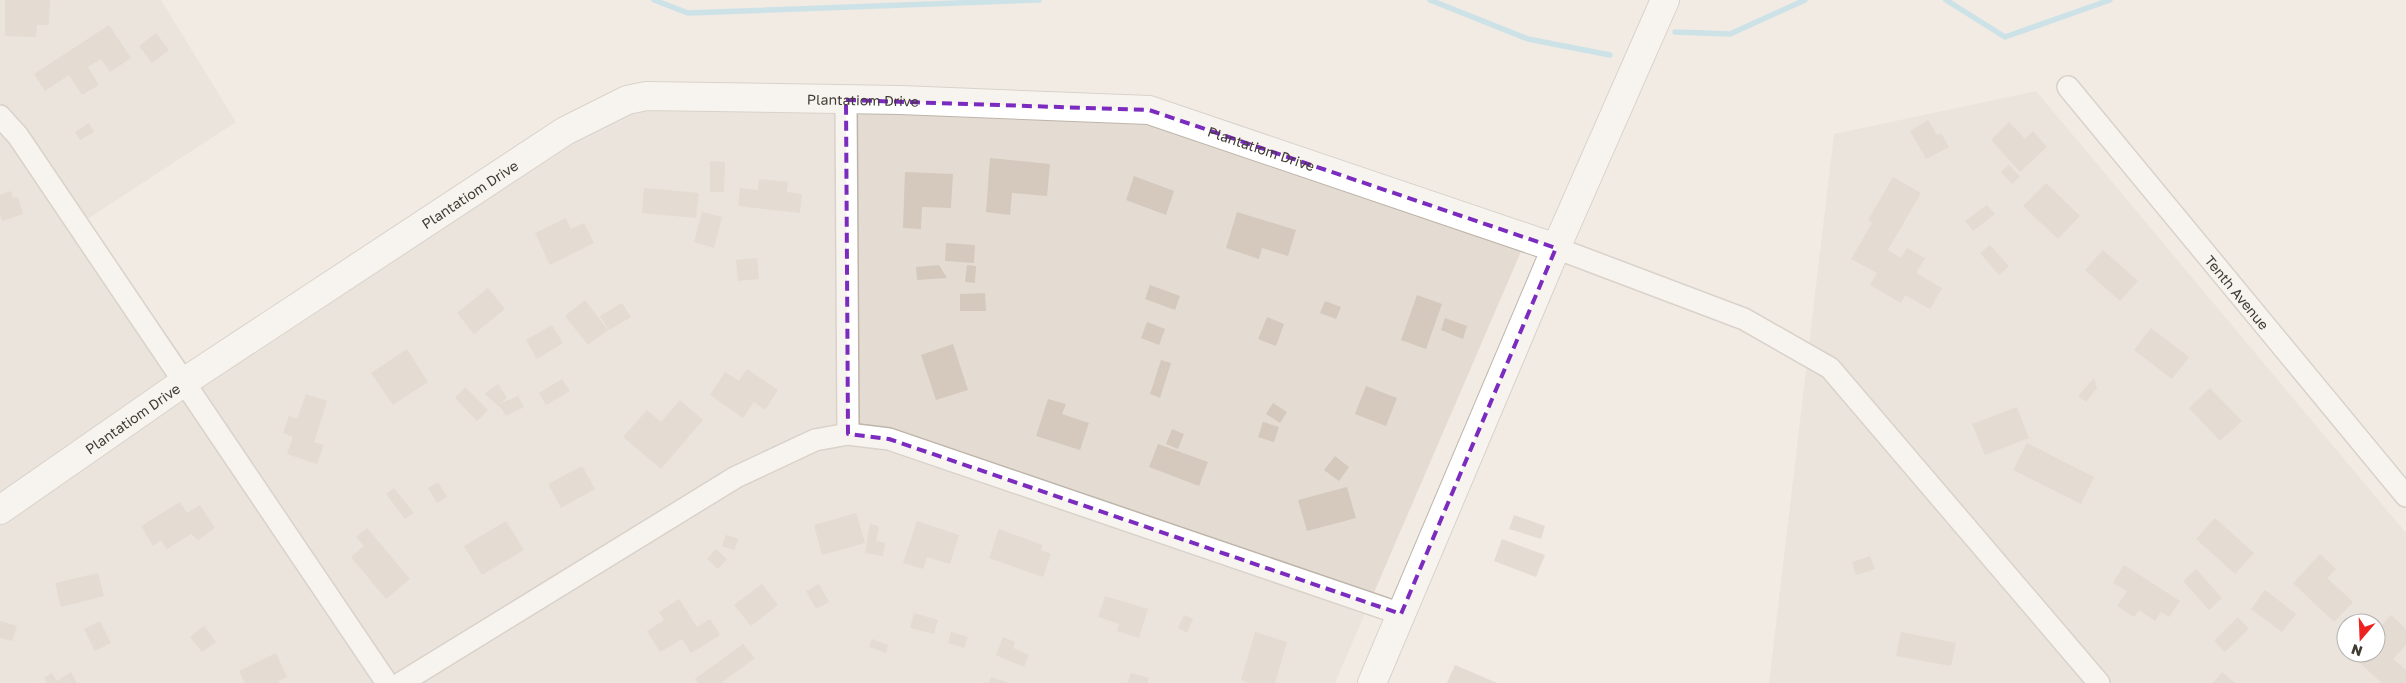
<svg xmlns="http://www.w3.org/2000/svg" width="2406" height="683" font-family="'Golos Text',sans-serif">
<style>
.residential{fill:#e4dcd2;fill-rule:evenodd}
.lines{fill:none;stroke-linecap:round;stroke-linejoin:round}
.stream{stroke:#a2d7eb;stroke-width:5.5}
.building{fill:#d5c8bd}
.minor-casing{stroke:#beb4aa;stroke-width:24}
.tertiary-casing{stroke:#beb4aa;stroke-width:30}
.minor{stroke:#fff;stroke-width:21}
.tertiary{stroke:#fff;stroke-width:28}
.marked{fill:none;stroke:#7b2cbf;stroke-width:4;stroke-dasharray:10 6;stroke-linejoin:round}
.labels{text-anchor:middle;dominant-baseline:central;stroke-width:4.5;stroke-linejoin:round;paint-order:stroke}
.street-label{font-size:14px;fill:#423b34;stroke:#fff}
</style>
<rect width="100%" height="100%" fill="#f1ebe4"/>
<path class="residential" d="M0,0H161L236,122L86,220L195,375L629,99L1111,110L1526,240L1335,683H0Z
M2036,91L2406,533V683H1769L1834,134ZM2346,623H2376V653H2346Z"/>
<g class="lines">
<path class="stream" d="M654,0L688,13L1039,0
M1430,0L1528,39L1610,55
M1946,0L2005,37L2110,0
M1675,32L1730,34L1805,0"/>
</g>
<path class="building" d="M5,0H50L49,25H37L36,37L5,36Z
M109,25L131,58L110,72L101,59L88,67L99,85L82,95L69,75L45,91L34,74Z
M156,33L169,50L152,63L139,46Z
M1928,120L1937,135L1941,133L1949,147L1926,159L1910,131Z
M2009,122L2025,139L2033,131L2047,147L2020,172L1991,140Z
M89,123L94,132L80,140L75,132Z
M990,158L1050,164L1047,196L1012,193L1010,215L986,212Z
M710,161L725,162L724,192H710Z
M2009,165L2020,177L2012,184L2001,172Z
M905,172L953,174L951,208L922,207L921,229L903,228Z
M1134,176L1174,191L1166,215L1126,200Z
M1893,177L1921,193L1888,250L1901,258L1907,248L1925,258L1916,273L1942,288L1930,309L1905,295L1901,303L1870,285L1877,273L1851,259L1872,223L1868,220Z
M759,179L788,182L787,192L802,194L800,213L738,206L740,188L758,190Z
M2046,183L2080,216L2058,239L2023,206Z
M644,188L699,193L696,218L642,213Z
M11,191L13,198L18,197L23,214L2,221L0,213V195Z
M1987,205L1995,214L1973,231L1965,221Z
M702,212L722,217L714,248L694,242Z
M1237,212L1296,230L1288,256L1262,248L1259,259L1226,248Z
M566,218L571,229L584,223L594,243L550,265L535,233Z
M946,243L975,245L974,263L945,261Z
M1990,245L2009,266L1999,275L1980,253Z
M2103,250L2138,281L2120,301L2085,270Z
M757,258L759,279L738,281L736,260Z
M939,265L947,278L917,280L916,267Z
M967,265L976,266L975,283L965,282Z
M1150,285L1180,296L1175,310L1145,299Z
M488,288L505,309L474,334L457,313Z
M985,293L986,311H960V294Z
M1417,295L1442,304L1426,349L1401,340Z
M585,300L608,330L588,345L565,316Z
M1325,301L1341,307L1336,319L1320,313Z
M622,303L631,317L609,330L600,316Z
M1267,317L1284,324L1276,346L1258,339Z
M1445,318L1467,326L1463,339L1441,330Z
M1147,322L1165,329L1159,345L1141,338Z
M552,325L563,343L537,359L526,340Z
M2151,328L2189,357L2172,379L2134,350Z
M953,344L968,390L936,400L921,355Z
M407,349L428,382L393,405L371,373Z
M1161,360L1171,363L1160,398L1150,394Z
M747,369L778,390L765,410L754,402L743,418L710,395L725,372L739,381Z
M2094,378L2097,388L2086,402L2078,396Z
M562,379L570,391L546,405L539,393Z
M498,384L507,398L499,404L518,396L524,407L506,416L501,408L484,394Z
M1366,386L1397,398L1386,426L1355,414Z
M465,387L488,410L477,421L455,398Z
M2210,388L2242,421L2220,441L2189,408Z
M306,394L327,401L314,442L324,445L317,464L287,454L293,437L283,433L289,416L297,419Z
M1048,399L1066,404L1062,414L1089,423L1080,450L1036,436Z
M680,400L703,420L661,469L623,437L647,410L661,422Z
M1273,403L1287,412L1280,423L1266,414Z
M2017,407L2029,438L1985,455L1972,424Z
M1263,422L1279,427L1274,442L1258,437Z
M1172,429L1184,434L1178,449L1166,444Z
M2027,443L2094,477L2081,504L2013,470Z
M1158,444L1208,462L1199,486L1149,467Z
M1335,456L1349,467L1339,481L1324,470Z
M582,466L595,489L561,508L548,484Z
M438,482L447,497L437,503L428,488Z
M1347,487L1356,518L1307,531L1298,500Z
M394,488L414,513L405,519L386,494Z
M180,502L187,513L200,505L215,528L198,540L191,534L167,549L161,540L153,546L141,526Z
M856,513L865,543L822,555L814,525Z
M1514,515L1545,526L1541,539L1509,529Z
M2215,518L2254,553L2235,574L2196,539Z
M506,521L524,550L482,575L464,546Z
M917,521L959,535L950,564L927,557L923,569L903,563Z
M870,524L879,526L876,541L885,543L883,556L865,553Z
M367,528L410,579L386,599L351,557L364,546L356,537Z
M999,529L1043,545L1041,550L1051,554L1043,577L989,558Z
M726,535L739,539L734,550L722,546Z
M1502,539L1545,555L1536,577L1494,561Z
M716,549L727,559L718,569L707,559Z
M2320,554L2336,569L2327,578L2353,602L2334,622L2293,583Z
M1870,556L1875,569L1856,575L1852,562Z
M2124,565L2180,601L2169,617L2161,612L2155,621L2139,610L2134,617L2117,606L2127,591L2113,583Z
M2196,569L2222,598L2209,610L2183,581Z
M98,573L104,596L61,607L55,583Z
M762,584L778,605L751,626L734,605Z
M819,584L829,602L816,609L806,591Z
M2265,590L2296,614L2282,632L2251,609Z
M1105,596L1148,609L1139,638L1117,631L1119,624L1098,617Z
M679,599L697,627L710,619L720,635L691,653L682,639L660,652L647,631L664,620L659,612Z
M914,613L938,620L934,634L910,628Z
M1184,615L1193,619L1187,633L1178,628Z
M2391,615L2406,629V645L2393,659L2406,670V683H2382L2353,657L2356,653H2376V631Z
M2238,617L2249,629L2225,652L2214,641Z
M0,621L17,626L12,641L0,638Z
M100,621L111,643L95,651L84,629Z
M204,626L216,642L202,652L190,637Z
M951,632L968,637L964,648L948,643Z
M1255,632L1287,642L1275,683H1250L1241,680Z
M1901,632L1956,643L1951,666L1896,656Z
M1003,637L1015,642L1013,648L1029,655L1024,667L996,655Z
M872,639L888,645L886,653L869,647Z
M743,644L755,658L721,683H698L695,679Z
M276,653L287,677L278,681L279,683H245L239,671Z
M1455,665L1497,683H1447Z
M71,672L77,683H47L44,678L52,673L57,681Z
M2222,672L2235,683H2213Z
M1131,673L1149,678L1147,683H1127Z
M991,677L1009,683H989Z"/>
<g class="lines">
<g class="minor-casing">
<g id="minor">
<path id="s1" d="M2068,87L2406,496"/>
<path d="M846,100L848,434"/>
<path d="M0,116L18,136L387,683"/>
<path d="M1556,248L1744,319L1830,368L2099,683"/>
<path d="M401,683L736,477L815,440L848,434L889,439L1401,614"/>
</g>
</g>
<g class="tertiary-casing">
<g id="tertiary">
<path id="s2" d="M0,510L184,382L565,131L627,100L646,96L900,100L1149,110L1556,248"/>
<path d="M1372,683L1556,248L1665,0"/>
</g>
</g>
<use href="#minor" class="minor"/>
<use href="#tertiary" class="tertiary"/>
</g>
<path d="M0 0H2406V683H0ZM846,100L1149,110L1556,248L1401,614L889,439L848,434Z" fill="#f1ebe4" fill-opacity=".55" fill-rule="evenodd"/>
<path class="marked" d="M846,100L1149,110L1556,248L1401,614L889,439L848,434Z"/>
<g class="labels">
<g class="street-label">
<text stroke="none"><textPath href="#s2" startOffset="986">Plantatiom Drive</textPath></text>
<text stroke="none"><textPath href="#s2" startOffset="1391">Plantatiom Drive</textPath></text>
<text stroke="none"><textPath href="#s2" startOffset="566">Plantatiom Drive</textPath></text>
<text stroke="none"><textPath href="#s1" startOffset="266">Tenth Avenue</textPath></text>
<text stroke="none"><textPath href="#s2" startOffset="161">Plantatiom Drive</textPath></text>
</g>
</g>
<g transform="translate(2361 638) rotate(199)"><circle r="24" fill="#ffffff" stroke="#b3b1ae"/>
<path d="M0-4L9 19L0 12L-9 19Z" fill="#ed211e"/>
<text y="-8" font-size="14" font-weight="bold" text-anchor="middle" fill="#423b34">N</text>
</g>
</svg>
